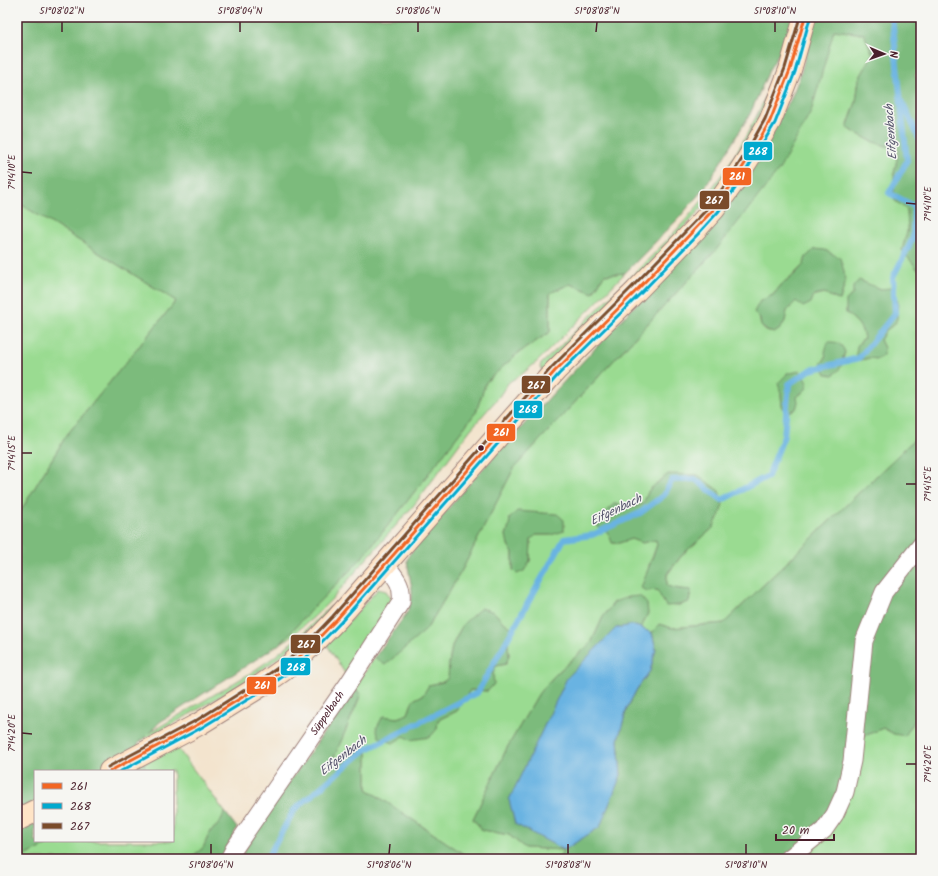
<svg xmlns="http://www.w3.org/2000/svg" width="938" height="876" font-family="Kalam,sans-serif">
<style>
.green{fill:#9adb91;stroke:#727d5e;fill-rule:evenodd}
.forest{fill:#7bbb7b;stroke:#626d53}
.water{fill:#69b3e2;stroke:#5a6986}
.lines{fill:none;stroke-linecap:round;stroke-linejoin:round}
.stream{stroke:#69b3e2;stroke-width:6}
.street-casing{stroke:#9e827c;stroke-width:19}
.secondary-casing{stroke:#9e827c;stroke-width:24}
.street{stroke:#fff;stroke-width:17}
.secondary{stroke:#ffe4c6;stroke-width:22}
.bus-1-casing{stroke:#f6f6f2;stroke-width:6}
.bus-2-casing{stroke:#f6f6f2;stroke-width:6}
.bus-3-casing{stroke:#f6f6f2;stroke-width:6}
.bus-1{stroke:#f26522;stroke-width:3}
.bus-2{stroke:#00a9ce;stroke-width:3}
.bus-3{stroke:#7a4b2a;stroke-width:3}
.ticks{fill:none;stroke:#4a1f2b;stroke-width:1.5}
.bus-dot{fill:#4a1f2b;stroke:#f6f6f2;stroke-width:1.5}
.labels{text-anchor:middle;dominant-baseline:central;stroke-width:3;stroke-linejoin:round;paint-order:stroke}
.street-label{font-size:11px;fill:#4a1f2b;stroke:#f6f6f2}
.water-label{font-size:12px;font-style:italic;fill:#55536b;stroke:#f6f6f2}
.line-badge{stroke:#f6f6f2;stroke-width:1.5}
.badge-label{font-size:11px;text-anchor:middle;font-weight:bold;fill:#fff}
.neatline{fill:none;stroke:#4a1f2b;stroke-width:1.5}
.ticks-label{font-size:10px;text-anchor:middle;fill:#4a1f2b}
</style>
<rect width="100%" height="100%" fill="#f6f6f2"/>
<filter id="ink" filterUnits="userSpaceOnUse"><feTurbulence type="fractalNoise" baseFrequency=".025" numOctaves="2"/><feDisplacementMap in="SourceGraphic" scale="8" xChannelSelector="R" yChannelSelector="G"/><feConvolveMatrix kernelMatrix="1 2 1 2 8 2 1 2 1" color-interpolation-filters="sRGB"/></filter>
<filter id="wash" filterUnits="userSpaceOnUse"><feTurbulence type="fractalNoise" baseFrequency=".012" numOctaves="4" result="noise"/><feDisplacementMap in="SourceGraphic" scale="16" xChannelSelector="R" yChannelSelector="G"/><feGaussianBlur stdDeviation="0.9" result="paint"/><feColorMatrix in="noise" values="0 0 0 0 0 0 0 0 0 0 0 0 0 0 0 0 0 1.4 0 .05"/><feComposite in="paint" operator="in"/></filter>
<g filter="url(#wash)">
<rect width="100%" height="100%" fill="#f3e4ce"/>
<path class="green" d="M833,30L864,34L873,55L859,79L856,102L847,128L871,141L899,150L894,173L907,210L908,228L902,250L919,271H921V433L724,623L672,628L659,625L652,633L641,628L648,613L603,617L591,643L556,674L539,693L507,748L473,819L482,830L509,835L525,848L564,850L558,859H471L367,789V750H358L347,762L333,760L361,694L354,689L375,657L426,630L462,570L514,468L716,250L811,112ZM806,257L845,283L840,300L836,299L824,293L796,301L787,311L785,321L780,329L774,333C772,332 770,332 768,332C756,327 760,311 760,301L773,295L782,284L795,273L804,264ZM873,286L880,289L895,324L886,330L880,340L884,348L878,359L870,358L861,360L857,346L864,338C862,325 855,320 846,313L847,300L853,294ZM845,352L843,359L842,364H821L826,357ZM807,382V388L802,393L782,407L781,394ZM649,490L713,528L683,554L667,575V586L679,589L691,590L689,602L679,605L657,590L646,591L649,565L657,545L656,540L642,543L631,539L619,543H613L610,534L614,504L633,507L643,504ZM510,518L551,535H536L531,540L530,561L513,570V553L506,535L509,527ZM494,612L501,620L512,628L508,639V646L509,655L506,664L496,666L493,673L488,691L470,690L457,711L438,720L437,729L404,736L383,716L397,718L408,714L413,700L424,695L429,685L443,682L449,678V664L452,646L463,624Z
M790,35L782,63L760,116L742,150L709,199L681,232L543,370L541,369L540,367L541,364C563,344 584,322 606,301C654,254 705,206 739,148C750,129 761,109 769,88C774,75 777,61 782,48C784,43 788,39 790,35Z
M22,205L176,301L66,436L17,517V206Z
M625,273L594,305L538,361L522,374L509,382L498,398L470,430L414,505L362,564L334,597L314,617L289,638L281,643L309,612L359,561L398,513L449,447L476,412L486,382L517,354L550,332V293L570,284L593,293L604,275Z
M378,589L386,591L390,597L391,602L346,675L327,645L344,627Z
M333,604C302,646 256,675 212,701C189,715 166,728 142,740L149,733L249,674L274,657L303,633Z
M921,703V859H791L862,737L883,728L894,734L920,712Z
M176,746L225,812L219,824L210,832L203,848L194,855L192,859H19L55,841H173V771H146L144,763Z"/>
<path class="forest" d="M17,17H795L790,35L770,68L750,114L706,186L678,219L625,273L604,275L593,293L570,284L550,293V332L517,354L486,382L476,412L449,447L398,513L359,561L309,612L281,643L160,722L138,744L146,771H35V841H55L19,859H17V517L66,436L176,301L22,205L17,206Z
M815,17H921V69L915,75L921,88V271H919L902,250L908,228L907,210L894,200V173L899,150L871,141L847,128L856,102L859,79L873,54L864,34L834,30L811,112L779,170L716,250L514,468L462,570L426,630L385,665L375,657L407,613L412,598V589L407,561L409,555L424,536L478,474L643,297L790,101L800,76L814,24Z
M815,249L825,250L840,258L844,271L845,283L840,300L836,299L824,293L814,295L811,303L803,307L796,301L787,311L785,321L780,329L774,333L767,331L761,326L760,319L754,312L760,301L773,295L782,284L795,274L804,264L806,257Z
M859,280L880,289L891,288L898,302L897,319L895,324L886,330L880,340L884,348L883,355L878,359L869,358L861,360L856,354L857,346L864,338C862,325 855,320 846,313V300L853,294V287Z
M828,342C838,342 841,343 845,352C840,364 845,366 833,375L826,374L821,364L826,357L825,352Z
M799,371L807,382V388L797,397L798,402L796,409L789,412L782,407L781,394L778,383L787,374Z
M921,433V703L920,712L905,736L894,734L883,728L862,737L853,786L791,859H558L563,850L525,848L509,835L482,830L473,819L507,748L539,693L556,674L591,643L603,617L614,602L628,597L640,596L647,604L648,613L641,628L632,625L567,678L621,775L618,740L627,708L637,689L650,671L656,649L652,633L659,624L672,628L724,623Z
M668,474L698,475L719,491L723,504L720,514L713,528L683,554L667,574V586L679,589L691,590L689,602L679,605L666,606L657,590L646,591L641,588L657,545L656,540L642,543L631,539L619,543H612L609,534L598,527V518L614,504L633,507L643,504L649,490Z
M517,511L557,514L564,520V531L551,535H536L531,540L530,561L524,571L517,574L513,570V553L508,545L506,535L509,527L510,518Z
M481,608L494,612L501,620L512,628L508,639V646L509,655L506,664L496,666L493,673L494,684L488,691L470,690L457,711L438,720L437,729L430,737L410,740L404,736L393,743L379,737L376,729L383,716L397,718L408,714L413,700L423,695L429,685L443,682L448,678L449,664L452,646L463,624Z
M354,689L361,694L333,760L347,762L358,750L363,747L367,750V789L471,859H241L248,842Z
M225,812L237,828L221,859H192L194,855L203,848L210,832L219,824Z"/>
<path class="water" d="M632,625L641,628L652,633L656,649L650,671L637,689L627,708L618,740L621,775L600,827L564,850L515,824L509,800L567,678L616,628Z"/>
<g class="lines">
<path class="stream" d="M902,101L921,143
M267,859L294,810L365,750L477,693L564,539L592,535L640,513L664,495L672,480L695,479L722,500L768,476L784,436L789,384L810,370L859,358L895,313L893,277L913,238L914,206L889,193L907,161L892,17"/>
</g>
</g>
<g filter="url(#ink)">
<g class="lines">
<g class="street-casing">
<g id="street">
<path id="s1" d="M229,859L234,849L348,684L401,602C403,584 396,578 385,564"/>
<path d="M788,859L824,830L835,814L845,792L852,761L864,641L884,592L921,545"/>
</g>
</g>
<g class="secondary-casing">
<path id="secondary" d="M110,771L199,724L262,685L289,666L312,645L337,619L555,371L636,291L694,231L714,209L732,184L751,154L770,121L780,96L790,70L805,17
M17,820L35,811"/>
</g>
<use href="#street" class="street"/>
<use href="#secondary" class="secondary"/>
<g class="bus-1-casing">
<path id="bus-1" d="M110,771L199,724L262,685L289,666L312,645L337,619L555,371L636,291L714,209L732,184L751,154L770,121L790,70L805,17"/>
</g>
<g class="bus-2-casing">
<path id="bus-2" d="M121,771L201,728L265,689L292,670L316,648L341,622L559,374L640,294L698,234L718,212L736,187L755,156L775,123L795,72L810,18"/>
</g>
<g class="bus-3-casing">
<path id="bus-3" d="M108,767L197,720L259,681L286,662L309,641L333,616L551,368L632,287L710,206L728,181L747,151L765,119L785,68L800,17"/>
</g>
<use href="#bus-1" class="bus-1"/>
<use href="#bus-2" class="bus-2"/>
<use href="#bus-3" class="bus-3"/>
</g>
</g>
<path class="ticks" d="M62,32V22M240,32V22M418,32V22M596,32L597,22M775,32V22M22,172L32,173M906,203L916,204M22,453H32M906,484H916M22,733L32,734M906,764H916M211,854V844M389,854L390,844M568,854V844M746,854V844"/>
<circle class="bus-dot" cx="481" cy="448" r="3.5"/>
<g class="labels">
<g class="street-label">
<text stroke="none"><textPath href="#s1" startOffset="176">Süppelbach</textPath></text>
</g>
<g class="water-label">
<text transform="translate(891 132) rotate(-94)">Eifgenbach</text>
<text transform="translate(616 510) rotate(-26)">Eifgenbach</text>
<text transform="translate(343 756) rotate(-38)">Eifgenbach</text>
</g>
</g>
<g class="line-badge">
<rect x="743" y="141" width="30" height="20" rx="4" fill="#00a9ce"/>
<rect x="722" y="167" width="30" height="19" rx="4" fill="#f26522"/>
<rect x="699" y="190" width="31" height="20" rx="4" fill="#7a4b2a"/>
<rect x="521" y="375" width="30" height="19" rx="4" fill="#7a4b2a"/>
<rect x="513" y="400" width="30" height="19" rx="4" fill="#00a9ce"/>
<rect x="486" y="423" width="30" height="19" rx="4" fill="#f26522"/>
<rect x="290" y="634" width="31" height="20" rx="4" fill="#7a4b2a"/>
<rect x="280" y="657" width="31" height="19" rx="4" fill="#00a9ce"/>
<rect x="246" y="676" width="31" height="19" rx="4" fill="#f26522"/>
</g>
<g class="badge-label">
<text x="758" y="155">268</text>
<text x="737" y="180">261</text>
<text x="714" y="204">267</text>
<text x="536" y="389">267</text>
<text x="528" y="413">268</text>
<text x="501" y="436">261</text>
<text x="306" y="648">267</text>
<text x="296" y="671">268</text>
<text x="262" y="689">261</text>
</g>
<rect width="938" height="876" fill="none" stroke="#f6f6f2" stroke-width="44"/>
<rect x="34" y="770" width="140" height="72" fill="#f6f6f2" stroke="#b1a0a2"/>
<rect x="42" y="783" width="20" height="6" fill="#f26522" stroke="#b1a0a2"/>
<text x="70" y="790" font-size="12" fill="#4a1f2b">261</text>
<rect x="42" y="803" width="20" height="6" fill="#00a9ce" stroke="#b1a0a2"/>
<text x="70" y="810" font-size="12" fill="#4a1f2b">268</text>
<rect x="42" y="823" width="20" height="6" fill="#7a4b2a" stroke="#b1a0a2"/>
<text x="70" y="830" font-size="12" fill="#4a1f2b">267</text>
<g transform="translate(884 54) rotate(92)" stroke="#f6f6f2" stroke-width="3" paint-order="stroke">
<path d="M0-3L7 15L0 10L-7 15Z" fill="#4a1f2b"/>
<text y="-6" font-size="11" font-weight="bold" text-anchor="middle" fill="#4a1f2b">N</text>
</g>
<path d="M776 834v6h58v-6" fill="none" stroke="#4a1f2b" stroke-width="2"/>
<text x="782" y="834" font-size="12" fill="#4a1f2b" stroke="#f6f6f2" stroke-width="3" paint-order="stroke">20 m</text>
<rect x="22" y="22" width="894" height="832" class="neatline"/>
<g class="ticks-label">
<text x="62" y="14">51°08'02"N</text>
<text x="240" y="14">51°08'04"N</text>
<text x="418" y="14">51°08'06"N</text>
<text x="597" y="14">51°08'08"N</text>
<text x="775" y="14">51°08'10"N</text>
<text transform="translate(11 172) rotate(-90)" y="4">7°14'10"E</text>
<text transform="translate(927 204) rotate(-90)" y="4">7°14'10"E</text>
<text transform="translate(11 453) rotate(-90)" y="4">7°14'15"E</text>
<text transform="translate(927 484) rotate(-90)" y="4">7°14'15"E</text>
<text transform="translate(11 733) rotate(-90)" y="4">7°14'20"E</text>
<text transform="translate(927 764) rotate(-90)" y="4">7°14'20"E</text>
<text x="211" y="868">51°08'04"N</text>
<text x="389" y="868">51°08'06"N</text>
<text x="568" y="868">51°08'08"N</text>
<text x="746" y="868">51°08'10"N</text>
</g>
</svg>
